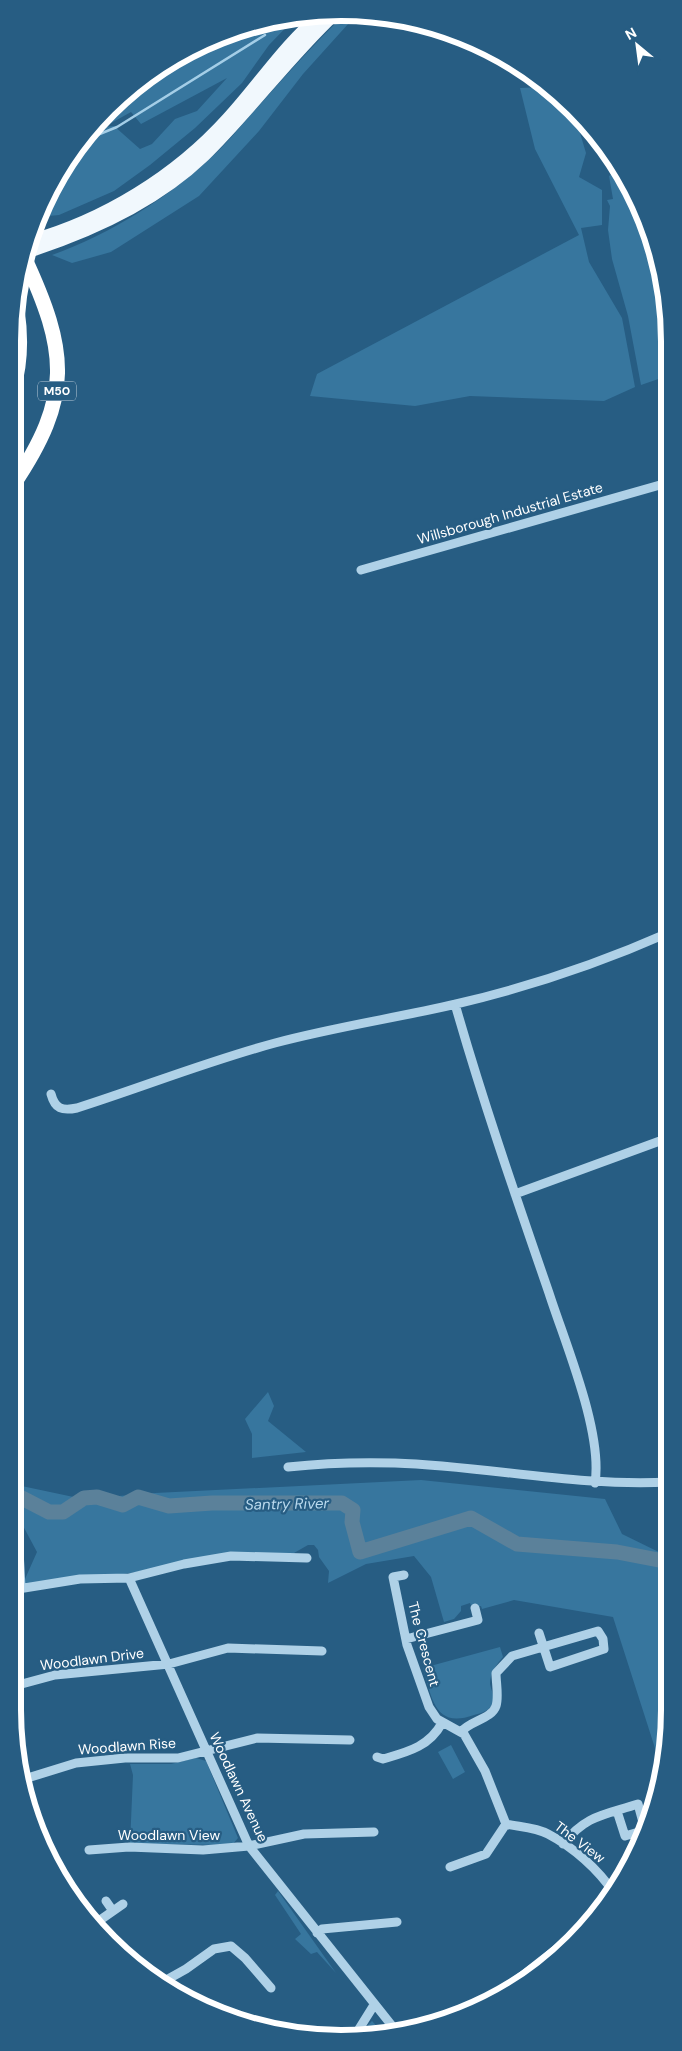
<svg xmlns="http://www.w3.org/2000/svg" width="682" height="2051" font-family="'DM Sans',sans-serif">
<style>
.green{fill:#37769e;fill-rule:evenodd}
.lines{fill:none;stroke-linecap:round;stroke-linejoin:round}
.stream{stroke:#a4cee7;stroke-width:2.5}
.river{stroke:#5b819a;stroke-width:15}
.minor{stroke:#afd1e7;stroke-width:9}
.major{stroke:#f1f8fd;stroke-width:12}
.highway{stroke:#fff;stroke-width:15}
.labels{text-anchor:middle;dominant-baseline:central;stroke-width:4.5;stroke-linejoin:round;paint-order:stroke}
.shield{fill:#275d83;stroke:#beceda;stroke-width:1}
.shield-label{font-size:12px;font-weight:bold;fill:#fff}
.street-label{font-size:14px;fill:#fff;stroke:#275d83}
.water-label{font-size:15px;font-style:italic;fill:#bbdaee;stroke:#275d83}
.rim{fill:none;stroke:#fff;stroke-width:6}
</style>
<rect width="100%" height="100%" fill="#275d83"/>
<path class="green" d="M358,13L303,74L259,131L199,196L111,252L72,263L52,255C109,235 173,195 216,153C231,139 243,123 257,108C285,76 314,44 345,14Z
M298,15L269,45L242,83L195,128L150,165L114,191L59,215L38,217C71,130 148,61 235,30C254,23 277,20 298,15ZM227,78L197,111L175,119L152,144L140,149L114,126L104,127L131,112L141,124Z
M543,87L565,105L580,133L586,153L579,177L602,190V225L581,228L589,262L622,318L635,387L604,401L470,396L415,406L310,396L317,374L579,235L535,149L520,88Z
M618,170L636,196L667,298V376L641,385L628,316L612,259L608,230L610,206L607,200L613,199L609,176Z
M268,1392L274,1406L268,1421L306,1452L252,1458V1434L245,1419Z
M421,1480L605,1499L622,1534L669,1557V1710L662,1770L613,1617L514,1600L482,1609L481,1606L472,1608L470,1603L461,1606V1611L454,1619L444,1622L431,1577L414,1556L366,1564L328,1583L329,1571L319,1557L318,1550L314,1545H308L294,1553H227L131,1573L21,1588L37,1552L22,1524L18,1523L17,1485L83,1499L155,1493Z
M500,1647L503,1657C496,1665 490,1673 490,1684C491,1690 495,1697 493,1703C490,1711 481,1713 474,1715C435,1729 432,1699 423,1668Z
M451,1745L465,1772L453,1779L438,1752Z
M196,1758L206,1761L238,1838L232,1845L130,1844L133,1775L130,1764H171Z
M278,1891L336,1973L317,1952L311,1954L295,1939L301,1934L275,1895Z
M372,2021L384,2034L362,2038L365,2028Z"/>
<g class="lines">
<path class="stream" d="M80,142L117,127L265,35"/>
<path class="river" d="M18,1496L49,1512H63L84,1498L97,1497L123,1505L138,1497L169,1506L212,1503H342L353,1510L352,1522L360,1552L471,1518L517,1544L617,1552L669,1562"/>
<path class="minor" d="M361,570L667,483
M455,1004C483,1102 516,1197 549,1293C565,1343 603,1432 595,1483
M51,1094C55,1109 62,1111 77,1108C143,1087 208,1061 275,1043C335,1027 396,1018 456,1004C529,987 600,963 668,933
M515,1194L668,1138
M288,1467C324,1463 359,1462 395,1463C487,1466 577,1487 669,1482
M19,1550L21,1588
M404,1575L393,1577L407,1645L429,1707L437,1719L464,1734L485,1771L506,1824
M129,1578L249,1846L397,2032
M18,1589L80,1579L129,1578L184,1564L231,1556L307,1558
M406,1639L478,1620L475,1608
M18,1685L55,1675L169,1664L228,1648L322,1651
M461,1732C469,1721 492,1719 496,1706C499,1697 496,1683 496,1673L512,1656L598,1631L603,1639L604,1649L550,1667L539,1633
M377,1757L383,1759C407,1752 429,1747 442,1723
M21,1780L76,1763L125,1758H178L257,1738L350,1740
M617,1811L625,1836L642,1831
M563,1844C586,1815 604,1815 638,1804L644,1826
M89,1850L129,1847L203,1850L249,1846L304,1834L374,1832
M450,1867L486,1854L506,1824C519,1827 535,1827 548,1834C573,1847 598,1869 614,1893
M106,1901L113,1911
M93,1925L123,1904
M317,1933L322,1929L397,1922
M161,1983L186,1969L214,1949L231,1946L245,1958L271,1988
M354,2037L374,2005"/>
<path class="major" d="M29,241C104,220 176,176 228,118C259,84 285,44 320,15
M25,253C88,233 155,203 204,156C250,111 288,58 335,14
M504,1992L582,1931"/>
<path class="highway" d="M13,389C21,363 21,336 17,309
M13,485C73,396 68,352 24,257"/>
</g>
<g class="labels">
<rect class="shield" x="38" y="381.5" width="38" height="19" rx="4"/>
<g class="shield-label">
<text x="57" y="391">M50</text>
</g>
<g class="street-label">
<text transform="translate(510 513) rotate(-16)">Willsborough Industrial Estate</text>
<text transform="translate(424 1644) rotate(75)">The Crescent</text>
<text transform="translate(92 1659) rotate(-7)">Woodlawn Drive</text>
<text transform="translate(127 1746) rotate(-4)">Woodlawn Rise</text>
<text transform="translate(239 1787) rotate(65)">Woodlawn Avenue</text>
<text x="169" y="1835">Woodlawn View</text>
<text transform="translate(580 1842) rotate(37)">The View</text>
</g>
<g class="water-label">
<text transform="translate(287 1504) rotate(-1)">Santry River</text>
</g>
</g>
<path d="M0 0H682V2051H0ZM341 21H341A320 320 0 0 1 661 341V1710A320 320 0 0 1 341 2030H341A320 320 0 0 1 21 1710V341A320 320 0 0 1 341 21Z" fill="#275d83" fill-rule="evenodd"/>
<path class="rim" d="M341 21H341A320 320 0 0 1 661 341V1710A320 320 0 0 1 341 2030H341A320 320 0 0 1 21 1710V341A320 320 0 0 1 341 21Z"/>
<g transform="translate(637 45) rotate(331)" stroke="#275d83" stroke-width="4" paint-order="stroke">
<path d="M0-4L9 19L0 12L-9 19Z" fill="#ffffff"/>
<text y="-8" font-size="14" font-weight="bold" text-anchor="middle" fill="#ffffff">N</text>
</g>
</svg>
